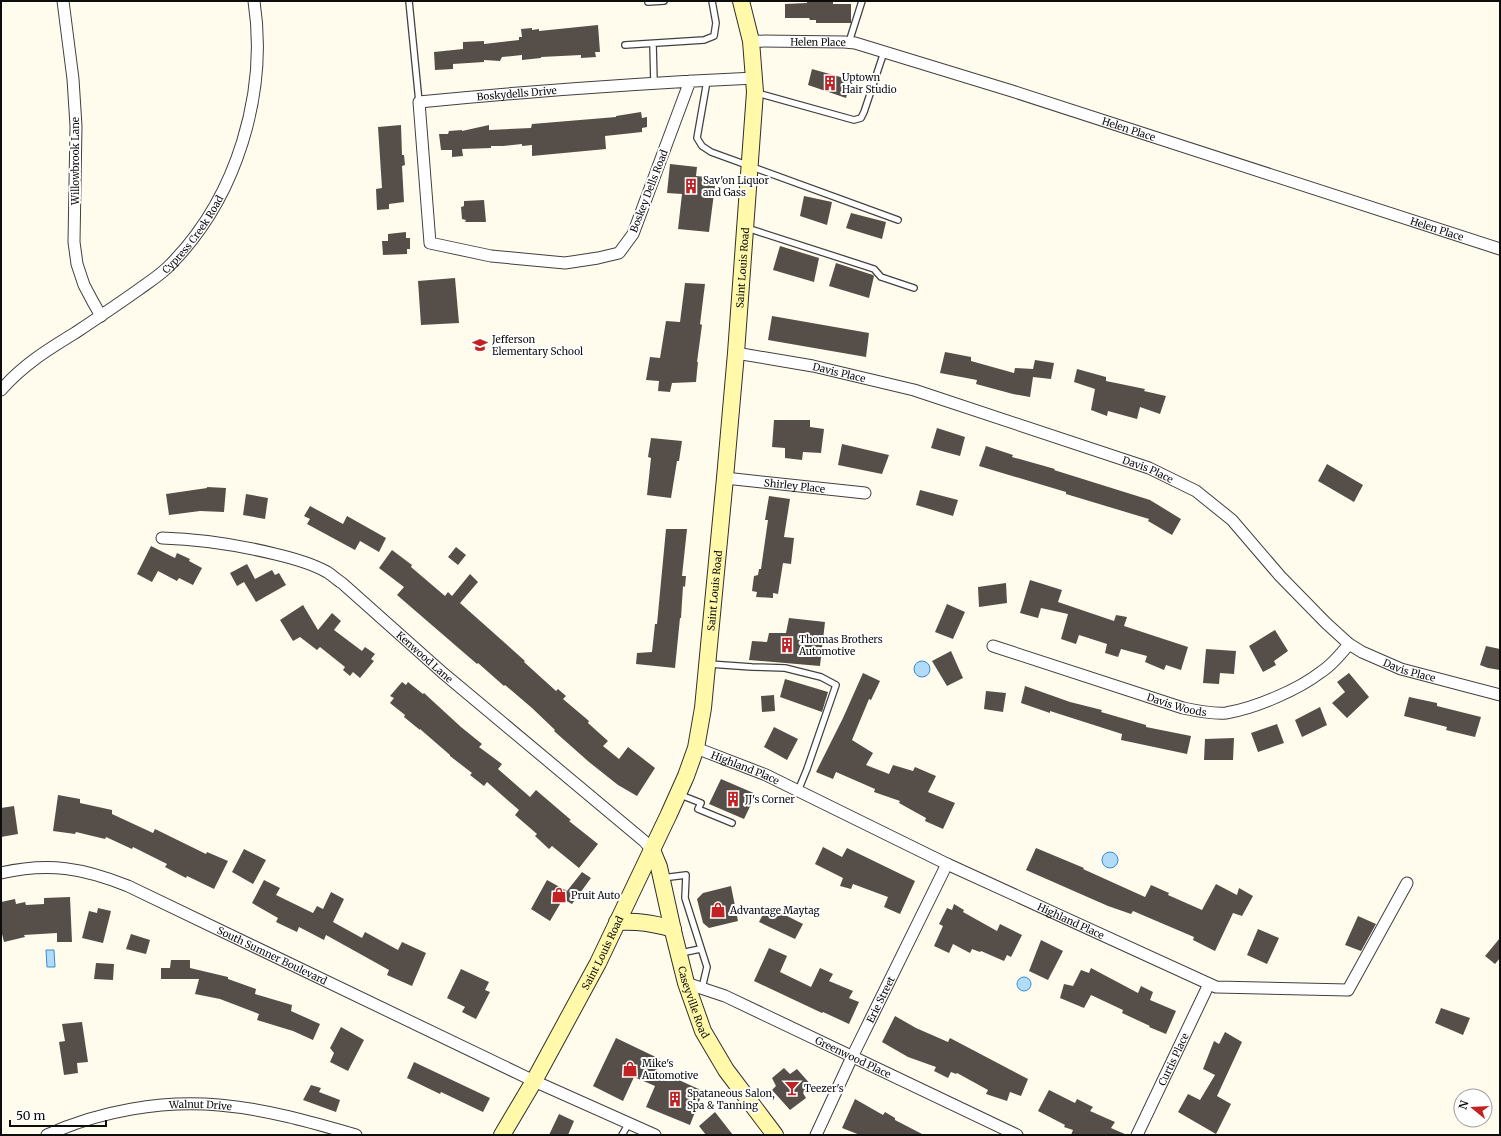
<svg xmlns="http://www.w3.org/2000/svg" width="1501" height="1136" font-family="Merriweather,serif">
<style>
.water{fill:#b1dbf7;stroke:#378dd0}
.building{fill:#564f49}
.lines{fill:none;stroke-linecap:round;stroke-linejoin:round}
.lane-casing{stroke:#404040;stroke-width:8}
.street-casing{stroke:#404040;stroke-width:13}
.secondary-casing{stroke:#2f2f2f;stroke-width:18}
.lane{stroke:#fff;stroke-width:5.5}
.street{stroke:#fff;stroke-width:11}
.secondary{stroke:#fff9a9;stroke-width:16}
.labels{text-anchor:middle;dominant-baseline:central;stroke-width:4;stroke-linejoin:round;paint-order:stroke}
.street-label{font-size:10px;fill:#0d0d0d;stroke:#fff}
.poi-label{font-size:10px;fill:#0d0d0d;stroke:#fff;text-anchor:start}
</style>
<rect width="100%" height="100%" fill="#fffcee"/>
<path class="water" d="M914 669a8 8 0 1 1 16 0a8 8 0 1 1-16 0Z
M1102 860a8 8 0 1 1 16 0a8 8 0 1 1-16 0Z
M46,950H54L55,967H47Z
M1017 984a7 7 0 1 1 14 0a7 7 0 1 1-14 0Z"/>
<path class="building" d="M807,1H826V2H833V4H851V23H816V20H810L809,18H785V4L807,3Z
M598,25L600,52H595L596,57L581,58V55L541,57V58L522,60V55L502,57L500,61L484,60V62L453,64V69L435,70L434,52L463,49V42L484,41V44L519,40V37H522L521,29L532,28V30L539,29V31Z
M812,69L851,80L846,98L808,85Z
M641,112L642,118L647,117V127L642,128V132L605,136L606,149L532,156V145L522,146V144L503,146H491V148L462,149L463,156L452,157V150H441L439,134H448L449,131L462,130V131L489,125V130L531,128L532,124L616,117V116Z
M401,125L402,155H404L405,165L402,166L404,202L389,204V209L377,210L376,189L382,188L378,127Z
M670,164L697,167L696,176L716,178L709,232L678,229L682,194L667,193Z
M804,196L832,202L827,225L800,216Z
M484,200L486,222H465L466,220L462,219L461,207L464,206V201Z
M851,213L886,222L882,239L846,228Z
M406,232V238H410V249H407V254L383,255L382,241H388V234Z
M780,246L819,258L814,282L773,270Z
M836,263L873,275L874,276L869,298L829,286Z
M455,278L459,323L421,325L418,281Z
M685,283L705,284L700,324L702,325L697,362H698L696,382L672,383L670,392L658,391L659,381L646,380L650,357L660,358L666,321L680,322Z
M772,316L869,333L866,357L768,340Z
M945,352L971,357V361L1014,373L1015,368L1033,369L1035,360L1054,363L1051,379L1033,377L1030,397L1013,394L976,384L977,380L940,373Z
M1077,369L1106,377V381L1145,389L1144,391L1166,396L1160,414L1140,407L1137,419L1108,411L1107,416L1091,410L1095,389L1074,382Z
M774,420H810V427L824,429L821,453L803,452L802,460L785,458V448L772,447Z
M937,428L965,437L960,456L931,448Z
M651,438L682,441L679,461H677L671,498L647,495L651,458L648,457Z
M842,444L889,455L882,474L838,465Z
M986,446L1013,455L1012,457L1055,469L1054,470L1150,500L1181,519L1172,535L1148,521L1149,519L1066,494V492L979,466Z
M1327,464L1363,485L1354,502L1318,481Z
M207,487L226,488L224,512L200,511L169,515L166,494L207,488Z
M920,490L958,500L953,516L916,505Z
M246,494L268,498L265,519L243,515Z
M769,496L790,499L784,537L794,538L791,564L783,563L778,594L773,593V598L756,597L757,592L752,591L754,576L758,575L759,569H761L768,520H765Z
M310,506L343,524L347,516L386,538L379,552L360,541L355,550L307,524L310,519L304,516Z
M666,529H687L682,576H686L685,587L683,586L681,618H680L675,668L636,664L637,653L652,652L655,624H657Z
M151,546L175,558L177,553L190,559L189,561L202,568L193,585L179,578L177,581L158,571L152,582L137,574Z
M456,547L466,555L458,565L448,557Z
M392,550L412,565L411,567L445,596L448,592L452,596L470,574L478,582L460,603L525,661L524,662L556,691L558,689L566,696L563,699L589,721L588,723L608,741L603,746L619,759L628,747L655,768L637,796L618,785L589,762L554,731L555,730L532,708L505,685L504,686L478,663L477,664L397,595L404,587L379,568Z
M247,564L255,579L272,570L275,575L279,573L286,585L256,602L244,582L237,586L230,573Z
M1030,580L1062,590L1058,602L1114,621L1116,615L1127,617L1124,626L1188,647L1181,670L1166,665L1164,670L1145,662L1147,656L1121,649L1118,657L1105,653L1107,644L1079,635L1076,644L1061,639L1068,614L1041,608L1038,618L1020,613Z
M1006,583L1007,603L979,607L978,587Z
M947,604L965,612L953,639L935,632Z
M303,605L318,630L332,613L341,621L334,630L362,651L365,647L375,654L371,659L374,661L360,678L353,672L350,676L343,670L345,667L320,647L317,650L300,637L293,641L280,620Z
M789,618L825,622L820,666L749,660L752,641L767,642L769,633H786Z
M1275,630L1288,651L1274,661L1276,665L1263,672L1249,646Z
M1486,646L1500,649V670L1488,668L1480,665Z
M1206,649L1236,651L1234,674L1220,673L1219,684L1203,683Z
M951,651L963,678L947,686L932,661Z
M863,673L880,681L871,700L869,699L852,740L873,753L866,765L889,774L893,765L913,771L915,767L936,776L928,792L955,803L943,829L925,821L926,818L899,803L900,801L874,792L875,789L836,772L833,779L816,772L843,718Z
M1349,673L1369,697L1347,718L1332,703L1345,692L1337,682Z
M785,679L828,692L822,712L780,697Z
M402,682L406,685L408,682L423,694L424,693L461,727L482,744L479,747L502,764L498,769L530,797L536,790L571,820L569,821L598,844L579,868L552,846L549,849L535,836L537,834L515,815L519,810L487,782L484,786L470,775L472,773L450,756V755L420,729V730L415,726L404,717L405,715L390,703L394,698L390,696Z
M1025,686L1070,702L1102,710L1101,712L1146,725V727L1191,736L1187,754L1121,740L1122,734L1050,711V713L1021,703Z
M986,691L1006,693L1003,712L984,709Z
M774,695L775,711L762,712L761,696Z
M1409,697L1437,703V706L1481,717L1475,737L1446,730L1447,727L1404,716Z
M1320,707L1327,725L1302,737L1295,720Z
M1277,724L1284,743L1258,752L1251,733Z
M774,727L798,739L787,760L764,747Z
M1234,738L1233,760H1204L1205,739Z
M721,779L756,794L744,819L709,804Z
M58,795L80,799V803L112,810V814L153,833L155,829L206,854L207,852L228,861L214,889L187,876L186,878L165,867L167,864L133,847L132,849L106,837L105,839L76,832L75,834L53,831Z
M14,806L18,834L1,837V808Z
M823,847L842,857L847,848L915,881L900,914L884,907L888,897L853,884L851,889L840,886L843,878L815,864Z
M1036,848L1084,868L1083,869L1145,897L1151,885L1169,893L1168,895L1202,910L1216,884L1237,895L1239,888L1253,896L1242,916L1233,913L1215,951L1193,940L1194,937L1133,911L1131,914L1108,906L1026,870Z
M244,849L266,860L253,884L232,872Z
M582,872L591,878L572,904L563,899L550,921L531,909L547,880L567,891Z
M264,880L280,888L276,895L313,913L317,906L323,909L331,892L344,899L333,922L362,938L365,932L398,950L402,942L426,953L412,986L387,975L389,970L326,935L324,940L299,927L297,932L276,922L278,918L252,903Z
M731,886L738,921L709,928L703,923L697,899L703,893Z
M70,897L72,942H57V933L24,935L25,937L4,942L1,930V902L15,899L16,904L25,902L26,905L44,904V898Z
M954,904L964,910L963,912L997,931L1000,924L1022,935L1011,957L1007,955L1004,961L981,951L980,952L972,949L970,953L953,944L949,953L934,946L943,926L939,924L947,908L952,910Z
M767,906L803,924L795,939L759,922Z
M98,908L111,911L103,943L82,938L89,911L97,913Z
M1358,916L1376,924L1361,951L1345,945Z
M1258,929L1279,938L1267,964L1247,955Z
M131,934L150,940L146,954L126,949Z
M1500,938V958L1495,964L1485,956Z
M1041,940L1063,951L1048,980L1029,971Z
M769,948L787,956L780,972L811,987L820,968L833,974L829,981L853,991L849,998L859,1002L849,1024L823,1012L822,1013L754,981Z
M171,960H190V968L228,977V979L256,989L255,994L292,1005L291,1011L320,1024L313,1040L293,1031L257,1020L259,1014L220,999L195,994L199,979H161V968H170Z
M96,963L114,964L113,980L94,979Z
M1091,968L1138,993L1141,986L1153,992L1150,1000L1176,1011L1166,1034L1149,1027L1150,1026L1122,1013L1123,1010L1091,995L1084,1008L1060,998L1064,984L1073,986L1081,970L1089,973Z
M461,969L489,982L485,990L490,992L476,1019L462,1012L465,1007L447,998Z
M1441,1008L1470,1018L1463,1035L1435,1023Z
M895,1016L916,1028L948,1042L950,1038L1028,1079L1021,1096L1010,1092L1007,1101L986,1094L988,1090L957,1073L956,1074L951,1072L948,1078L934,1071L936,1067L908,1057L882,1042Z
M82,1022L88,1062L77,1063L78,1073L64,1075L59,1042L65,1041L62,1024Z
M341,1027L364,1040L348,1071L330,1062L334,1053L330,1048Z
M1225,1032L1242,1042L1217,1096L1231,1104L1216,1134L1178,1112L1188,1094L1200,1100L1215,1075L1203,1069L1214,1041L1219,1044Z
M616,1038L662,1060L657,1070L703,1091L690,1125L646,1107L655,1086L634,1077L623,1101L593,1086Z
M414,1062L490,1098L483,1112L441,1092L440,1094L407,1078Z
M784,1068L790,1074L797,1069L812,1086L803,1093L806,1098L790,1110L772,1090L776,1086L772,1078Z
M311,1085L321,1088L319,1092L340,1100L336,1112L303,1100Z
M1049,1090L1075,1103L1077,1099L1093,1107L1090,1111L1115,1122L1111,1128L1127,1135H1071L1073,1130L1064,1127L1065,1125L1038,1111Z
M855,1099L883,1115L885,1112L895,1118V1120L924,1135H860L842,1128Z
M715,1112L733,1135H706L699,1126Z
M559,1114L574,1121L568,1135H549Z"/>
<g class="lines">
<g class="lane-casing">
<path id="lane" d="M409,1L419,102
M648,1V2L664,1
M849,42L862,1
M653,44L654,83
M625,45L704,40L714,36L716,23L712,1
M707,81L697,138L702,146L711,152L898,220
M757,93L854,120L861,118L864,112L884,52
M747,228L874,269L881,277L914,288
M709,664L752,667L785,668L821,677L836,685L807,769L798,791
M678,794L701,803L698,809L732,823
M662,878L686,875L685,898L707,967L702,988
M681,953L700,949
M622,1135L629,1123"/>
</g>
<g class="street-casing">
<g id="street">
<path d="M63,1L73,79L76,126L74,242L77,264L84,285L93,302L101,316"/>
<path id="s1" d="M751,41L844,42L855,43L1012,91L1500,249"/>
<path id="s2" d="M690,81L633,234L619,253L598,258L565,263L491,256L430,243L419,102C531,91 643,83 755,78"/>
<path id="s3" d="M736,353L813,366L914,390L1149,468L1196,491L1232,520L1280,576L1326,623L1349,644L1362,652L1401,669L1500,695"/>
<path id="s4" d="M1,390C23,365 47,350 75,333C96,319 117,305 138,290C149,282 162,274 171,264C237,197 268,93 254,1"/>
<path id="s5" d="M725,478L865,493"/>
<path id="s6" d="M162,538C200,539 238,545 275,554C292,558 311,563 327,572C332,575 337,580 342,583L443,673L644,841L652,850"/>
<path id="s7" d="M993,646L1183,708C1197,711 1212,714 1226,713C1255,708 1298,690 1321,672C1332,665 1341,654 1349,644"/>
<path id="s8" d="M696,748L766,775L947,864L1216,987L1348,990L1407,883"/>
<path id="s9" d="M1,873C49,862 83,868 128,886L534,1081L655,1135"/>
<path id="s10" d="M686,983L725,996L1017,1135"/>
<path id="s11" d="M47,1135C99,1111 162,1100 219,1105C266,1109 311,1122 356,1135"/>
<path id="s12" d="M816,1135L852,1057L947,864"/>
<path id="s13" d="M1137,1135L1209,984"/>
</g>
</g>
<g class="secondary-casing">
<g id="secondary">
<path id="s14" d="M652,850L659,867L674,935L686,983L703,1031L726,1070L775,1135"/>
<path d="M617,922C639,921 652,923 673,929"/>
<path id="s15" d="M502,1135L534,1081L598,963L669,814L686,776L696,748L703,708L725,478L736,353L755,92L751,41L741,1"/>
</g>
</g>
<use href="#lane" class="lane"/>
<use href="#street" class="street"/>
<use href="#secondary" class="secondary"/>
</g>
<defs>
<g id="building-bare" transform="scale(1.2)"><path d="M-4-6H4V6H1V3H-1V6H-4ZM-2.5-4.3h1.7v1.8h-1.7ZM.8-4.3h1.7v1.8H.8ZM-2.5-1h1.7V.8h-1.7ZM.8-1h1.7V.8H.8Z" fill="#c12224" stroke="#fff" stroke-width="2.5" paint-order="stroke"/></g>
<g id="school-bare" transform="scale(1.2)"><path d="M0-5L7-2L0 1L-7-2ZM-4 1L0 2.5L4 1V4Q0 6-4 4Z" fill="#c12224" stroke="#fff" stroke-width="2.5" paint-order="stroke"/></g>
<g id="shop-bare" transform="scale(1.2)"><path d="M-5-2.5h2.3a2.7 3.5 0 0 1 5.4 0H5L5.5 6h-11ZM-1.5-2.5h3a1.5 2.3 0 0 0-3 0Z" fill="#c12224" stroke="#fff" stroke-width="2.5" paint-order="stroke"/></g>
<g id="bar-bare" transform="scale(1.2)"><path d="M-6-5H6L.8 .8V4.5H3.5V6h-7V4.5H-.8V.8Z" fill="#c12224" stroke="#fff" stroke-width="2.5" paint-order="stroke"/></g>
</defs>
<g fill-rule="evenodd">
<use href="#building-bare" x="830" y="83"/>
<use href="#building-bare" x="691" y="186"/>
<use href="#school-bare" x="480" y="345"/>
<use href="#building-bare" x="787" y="645"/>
<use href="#building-bare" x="733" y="799"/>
<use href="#shop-bare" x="559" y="895"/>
<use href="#shop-bare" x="718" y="910"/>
<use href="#shop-bare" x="630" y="1069"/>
<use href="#bar-bare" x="792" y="1088"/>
<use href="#building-bare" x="675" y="1099"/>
</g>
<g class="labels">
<g class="street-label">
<text stroke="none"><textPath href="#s1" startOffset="67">Helen Place</textPath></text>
<text stroke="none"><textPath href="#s2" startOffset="618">Boskydells Drive</textPath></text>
<text stroke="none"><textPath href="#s1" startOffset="391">Helen Place</textPath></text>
<text transform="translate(75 161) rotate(-90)">Willowbrook Lane</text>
<text transform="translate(649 191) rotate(-69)">Boskey Dells Road</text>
<text stroke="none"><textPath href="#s1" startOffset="715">Helen Place</textPath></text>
<text stroke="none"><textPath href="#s4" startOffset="249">Cypress Creek Road</textPath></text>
<text stroke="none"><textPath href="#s15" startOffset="916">Saint Louis Road</textPath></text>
<text stroke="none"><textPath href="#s3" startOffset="105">Davis Place</textPath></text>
<text stroke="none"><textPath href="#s3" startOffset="429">Davis Place</textPath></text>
<text stroke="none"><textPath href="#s5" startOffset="70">Shirley Place</textPath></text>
<text stroke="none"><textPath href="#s15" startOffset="592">Saint Louis Road</textPath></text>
<text stroke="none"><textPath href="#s6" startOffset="299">Kenwood Lane</textPath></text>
<text stroke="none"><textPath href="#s3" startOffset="765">Davis Place</textPath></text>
<text stroke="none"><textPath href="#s7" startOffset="193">Davis Woods</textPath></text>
<text stroke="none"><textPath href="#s8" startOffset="53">Highland Place</textPath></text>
<text stroke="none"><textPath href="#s8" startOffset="413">Highland Place</textPath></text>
<text stroke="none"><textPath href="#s15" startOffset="208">Saint Louis Road</textPath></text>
<text stroke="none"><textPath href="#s9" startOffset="290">South Sumner Boulevard</textPath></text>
<text stroke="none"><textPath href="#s12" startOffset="150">Erie Street</textPath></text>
<text stroke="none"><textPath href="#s14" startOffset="158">Caseyville Road</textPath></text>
<text stroke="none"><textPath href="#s10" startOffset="183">Greenwood Place</textPath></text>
<text stroke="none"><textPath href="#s13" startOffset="84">Curtis Place</textPath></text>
<text stroke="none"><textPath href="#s11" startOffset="158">Walnut Drive</textPath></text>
</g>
<g class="poi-label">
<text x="842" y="77">Uptown<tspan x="842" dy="12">Hair Studio</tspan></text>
<text x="703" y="180">Sav'on Liquor<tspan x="703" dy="12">and Gass</tspan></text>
<text x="492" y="339">Jefferson<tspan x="492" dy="12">Elementary School</tspan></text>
<text x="799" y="639">Thomas Brothers<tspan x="799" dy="12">Automotive</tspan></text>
<text x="745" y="799">JJ's Corner</text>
<text x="571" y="895">Pruit Auto</text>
<text x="730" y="910">Advantage Maytag</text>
<text x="642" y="1063">Mike's<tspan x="642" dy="12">Automotive</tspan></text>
<text x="804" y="1088">Teezer's</text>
<text x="687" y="1093">Spataneous Salon,<tspan x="687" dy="12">Spa &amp; Tanning</tspan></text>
</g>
</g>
<rect width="1501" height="1136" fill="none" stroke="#0d0d0d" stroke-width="4"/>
<g transform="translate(1473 1108) rotate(288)"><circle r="19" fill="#ffffff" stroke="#9e9e9e"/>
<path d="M0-3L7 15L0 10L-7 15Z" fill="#c12224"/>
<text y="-6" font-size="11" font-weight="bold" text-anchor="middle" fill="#0d0d0d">N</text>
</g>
<path d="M10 1120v6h96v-6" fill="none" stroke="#0d0d0d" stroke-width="2"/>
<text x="16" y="1120" font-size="12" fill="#0d0d0d" stroke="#ffffff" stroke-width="3" paint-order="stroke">50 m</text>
</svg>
